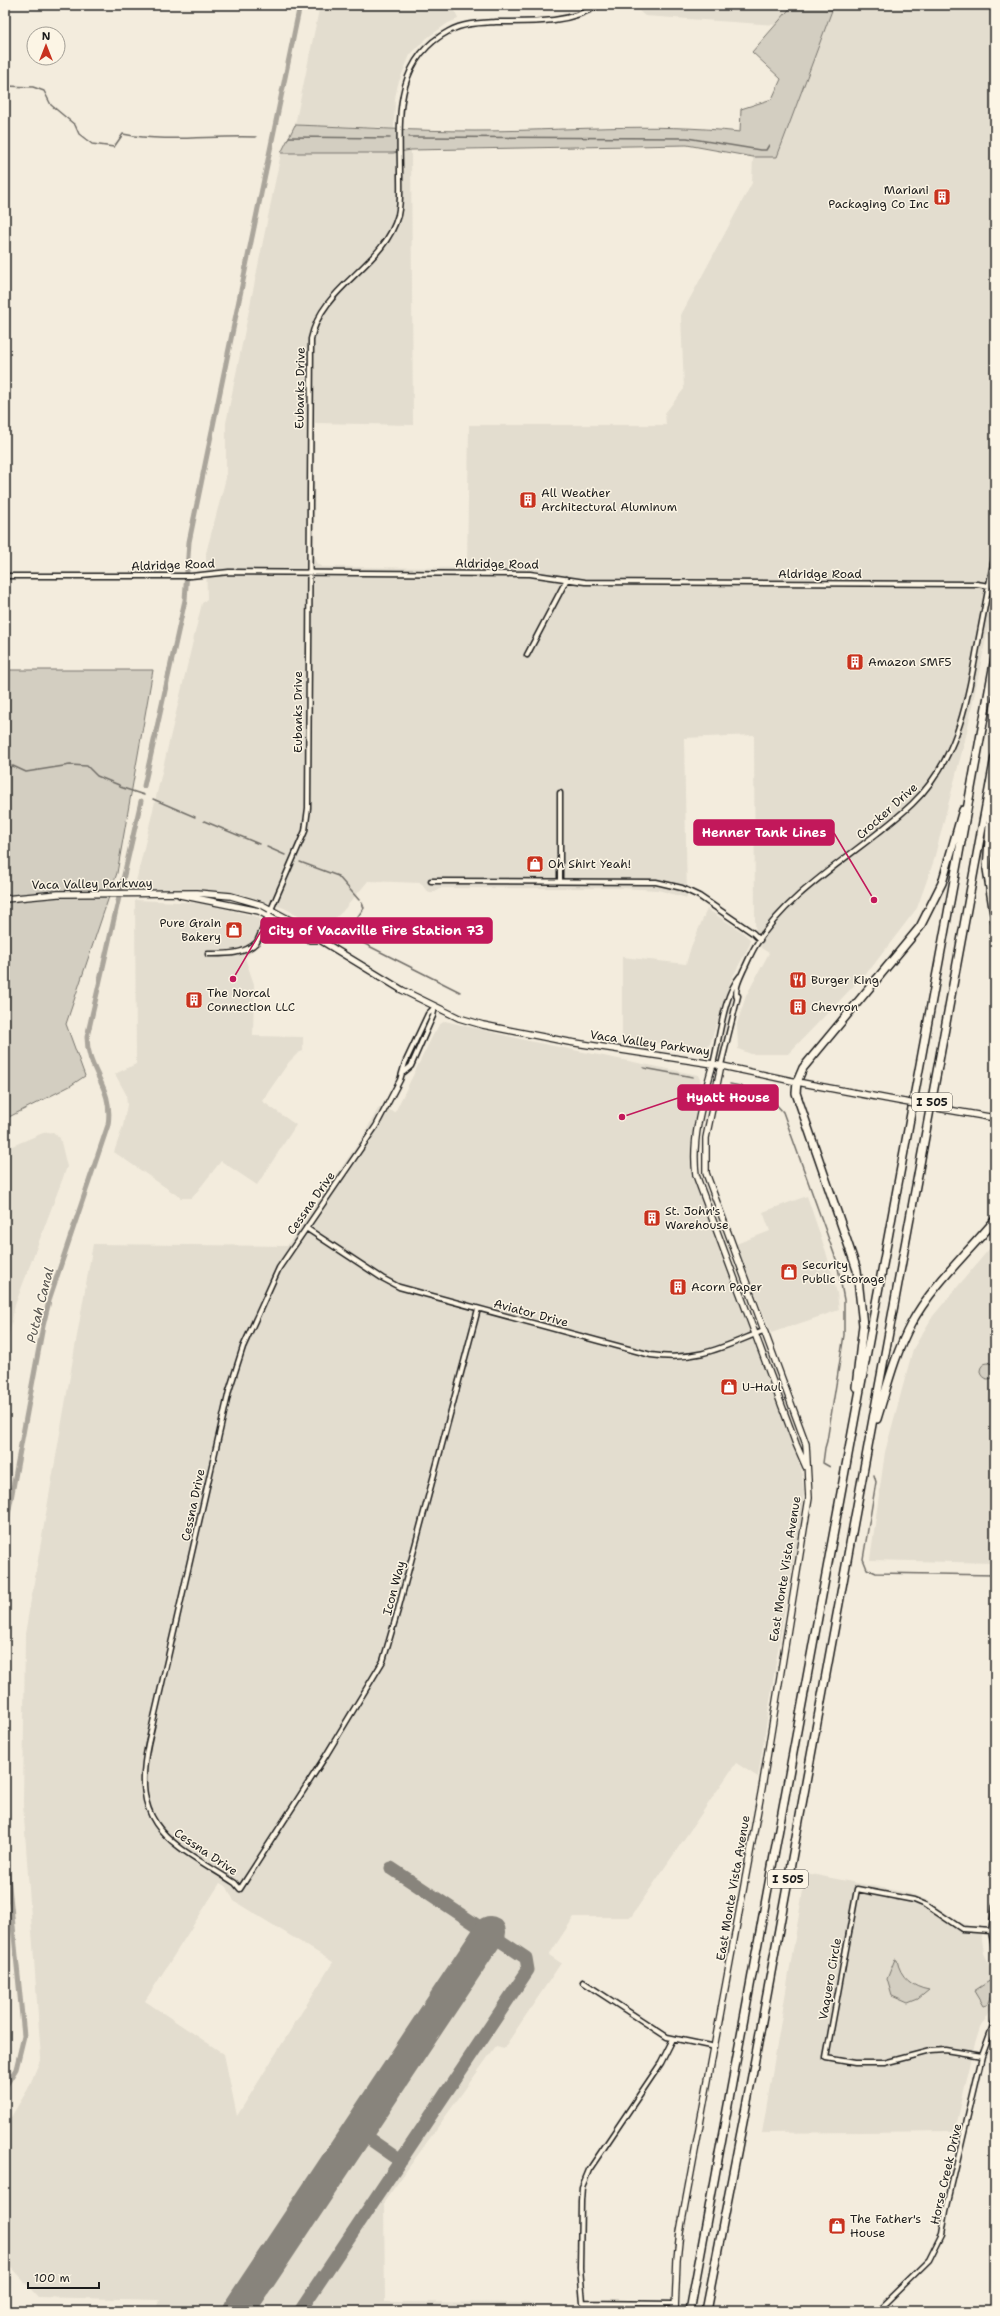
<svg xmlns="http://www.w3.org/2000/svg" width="1000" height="2316" font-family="'Shantell Sans',sans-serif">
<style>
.built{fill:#e3ddcf;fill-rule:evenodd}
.green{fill:#d3cec1;stroke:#78756e}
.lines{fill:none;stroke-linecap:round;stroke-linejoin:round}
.stream{stroke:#716e68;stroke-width:1.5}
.canal{stroke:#aaa59b;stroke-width:5}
.taxiway{stroke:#88847c;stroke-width:13}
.runway{stroke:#88847c;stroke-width:32}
.street-casing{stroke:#1c1c1c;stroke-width:7}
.secondary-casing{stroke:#1c1c1c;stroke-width:8}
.highway-casing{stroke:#1c1c1c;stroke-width:10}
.street{stroke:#fcf5e5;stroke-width:4}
.secondary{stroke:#fcf5e5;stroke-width:5.5}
.highway{stroke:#fcf5e5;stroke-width:7}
.secondary-bridge-casing{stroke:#1c1c1c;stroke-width:8;stroke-linecap:butt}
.secondary-bridge{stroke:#fcf5e5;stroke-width:5.5}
.labels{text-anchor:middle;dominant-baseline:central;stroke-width:3;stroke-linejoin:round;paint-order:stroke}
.shield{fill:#fcf5e5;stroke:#5f5d58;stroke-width:1}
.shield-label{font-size:11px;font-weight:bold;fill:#1c1c1c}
.poi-label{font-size:12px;fill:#1c1c1c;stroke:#fcf5e5;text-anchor:start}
.street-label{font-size:12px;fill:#1c1c1c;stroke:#fcf5e5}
.water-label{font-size:13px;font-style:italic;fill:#55534f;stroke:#fcf5e5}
.leader{fill:none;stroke:#c2185b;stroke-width:1.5}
.callout-dot{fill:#c2185b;stroke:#fcf5e5;stroke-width:1.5}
.callout{fill:#c2185b;stroke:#c2185b;stroke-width:1.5}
.callout-label{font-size:13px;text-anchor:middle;font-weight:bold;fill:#fff}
</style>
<rect width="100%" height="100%" fill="#f3ecdd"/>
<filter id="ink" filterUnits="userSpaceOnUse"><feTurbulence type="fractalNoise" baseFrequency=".025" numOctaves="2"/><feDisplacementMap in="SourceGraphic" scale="8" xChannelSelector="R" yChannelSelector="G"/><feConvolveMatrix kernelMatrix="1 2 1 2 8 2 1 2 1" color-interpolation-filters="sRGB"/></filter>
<g filter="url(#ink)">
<path class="built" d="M320,5H453L458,19L448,23L427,38L410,55L398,84L395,98L394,128L295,125Z
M632,5H793L777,25L645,16Z
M834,5H995V594L966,736L933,863L917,908L872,967L788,1054H751L738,1049L737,1024L746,996L769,953L761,948L755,927L754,735L684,738L687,898L658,890L622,888H442L431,893L425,889L421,883L368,881L342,912L322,930L315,924L284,908L241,894L220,891L134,890L202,603L207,600L206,553L226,478V423L281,153H393L411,150L413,425L315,423L314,558L317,564L322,567L467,568L469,425H666L665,413L684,389L681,315L752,183L753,157H777Z
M135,900L202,903L254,916L271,926L261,943L245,958L254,984L253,1036L303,1037V1051L298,1053L289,1062L262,1101L296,1125L257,1185L221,1161L192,1198H181L114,1152L123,1126L127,1105L126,1094L115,1074L136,1064Z
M707,909L741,931L750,939V944L731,980L710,1044L704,1049L659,1043H622V957L686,964L691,947Z
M445,1021L529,1041L698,1075L701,1082L702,1086L691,1141L692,1164L698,1187L801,1468L804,1491L802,1522L787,1592L758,1777L736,1763L631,1917H574L549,1955L561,1963L504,2048L496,2046L384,2202L385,2302L533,2303L534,2311H154L160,2300L38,2297L5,2261V2127L28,2089L41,2058L23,1804L25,1634L93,1244L287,1246L362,1138L379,1107L395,1112L432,1037L439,1025ZM220,1883L227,1887L234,1901L333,1962L237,2116L224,2054L145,2001Z
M53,1132L60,1138L67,1167L15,1305L7,1345H5V1149L43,1133Z
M807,1196L826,1252L837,1293L839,1310L771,1333L736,1244L770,1231L763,1212Z
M995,1242V1563L870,1560L885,1452L913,1349L933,1316Z
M806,1873L908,1893L929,1901L956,1921L969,1926H980L984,1953L995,1980V2003L980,2028L975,2044L955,2131L762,2133Z"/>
<path class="green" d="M793,5H834L777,157H753L687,145L411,150L393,153H281L295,125C355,127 414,131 474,131C563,131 651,122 740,132L741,109L772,99L781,79L752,52Z
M5,670H153L117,873L66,1024L85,1076L70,1086L5,1119Z
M995,799V866L991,849Z
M980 1371a8 8 0 1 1 16 0a8 8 0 1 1-16 0Z
M895,1959L897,1960C900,1977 912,1987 929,1990L918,1999L908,2003L892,1996L887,1979Z
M991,1980V1995L987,2005L983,2006L974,1991Z"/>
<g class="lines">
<path class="stream" d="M5,86L33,87L44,91L51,105L75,125L79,134L92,144L114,147L123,134C167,143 212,135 256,137
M289,137L390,138
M409,137L687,138L760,150H766L769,145
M5,768L13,766L26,772L70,765L87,766L97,776L119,785L120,787L144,795
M153,799L195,817
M204,821L259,844
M267,847L285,855
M300,862L338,876L359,900
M362,903L364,908L351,926L350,933L353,938L460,992
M644,1068L693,1077
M730,1084C753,1088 768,1094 783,1112L837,1262L844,1300V1335L827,1441L825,1448L823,1463L830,1467
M874,1475L876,1482L863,1559L867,1569L876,1573L995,1575"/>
<path class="canal" d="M144,786L185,600L189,542L300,5
M5,1531L43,1326L50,1297L108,1125C114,1086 87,1072 87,1037L141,801
M5,1846L24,2036L16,2069L5,2087"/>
<path class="taxiway" d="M358,2131L401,2161
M300,2311L528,1970L526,1958L391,1868"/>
<path class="runway" d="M238,2311L490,1932"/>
<g class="street-casing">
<path id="street" d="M5,576H191L229,572L530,574L585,582L977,584L989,586
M527,655L567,579
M560,793V881
M431,881L656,882L682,888L699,896L753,933L760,940
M208,954C225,954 244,955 257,942L305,831L308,808L311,339C322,285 384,267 398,215C401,202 400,189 400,176C400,121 392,61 449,31C464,23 480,23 496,22C532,22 568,24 599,5
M737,998C734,989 740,978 744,969C748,961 751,953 756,945C789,889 865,849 912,804C956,762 967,705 977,648C983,616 989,585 995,553
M435,1007L428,1014L405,1063L400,1080L376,1126L279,1268L243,1347L229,1391L148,1744C130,1830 173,1843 235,1883L240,1889L325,1757L383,1661L398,1610L478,1309
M713,1064C720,1038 723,996 740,976
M721,1065L738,996
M404,1072L411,1066L433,1016L435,1007
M306,1228L382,1278L399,1287L651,1355C696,1362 723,1347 763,1331
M995,1906L991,1931L995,1953
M583,1982L667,2037L715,2047
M673,2039L661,2063L589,2170L582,2187L581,2201L580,2268L583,2303L675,2304
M982,2056L945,2050L930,2051L884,2063H855L826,2058L857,1889L914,1900L926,1905L962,1929L991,1931
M877,2311L929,2260L942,2234L946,2210L982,2056L995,2020"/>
</g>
<g class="secondary-casing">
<path id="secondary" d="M5,899L58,894L197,893L231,896L262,905L312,932L320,940H310L259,911L180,895
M320,940L402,990L459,1018L483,1025L569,1042L713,1064L797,1082L904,1102
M713,1064C703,1100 691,1137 696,1175L796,1444L806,1467
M943,1109L995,1118
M675,2311L677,2260L680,2232L762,1788L809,1498L806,1444L706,1173V1138L721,1065"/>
</g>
<g class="highway-casing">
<path id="highway" d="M992,797L987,869L995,921
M856,1387L863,1325L857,1270L796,1093L797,1082L803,1068L920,927L942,883L963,810
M877,1419C887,1387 895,1354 911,1324C932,1285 967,1254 995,1220
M690,2311L995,658
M706,2311L751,2081L995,757"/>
</g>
<use href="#street" class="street"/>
<use href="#secondary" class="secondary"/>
<use href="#highway" class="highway"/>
<g class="secondary-bridge-casing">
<path id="secondary-bridge" d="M904,1102L943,1109"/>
</g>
<use href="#secondary-bridge" class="secondary-bridge"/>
</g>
</g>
<defs>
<g id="building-square" transform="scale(0.9)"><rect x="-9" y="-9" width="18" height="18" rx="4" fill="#c8321e" stroke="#fcf5e5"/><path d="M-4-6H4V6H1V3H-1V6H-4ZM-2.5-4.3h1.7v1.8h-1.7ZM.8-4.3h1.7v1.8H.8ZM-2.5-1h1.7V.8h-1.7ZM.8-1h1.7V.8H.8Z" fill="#fff"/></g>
<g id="shop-square" transform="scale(0.9)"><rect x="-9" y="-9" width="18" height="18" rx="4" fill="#c8321e" stroke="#fcf5e5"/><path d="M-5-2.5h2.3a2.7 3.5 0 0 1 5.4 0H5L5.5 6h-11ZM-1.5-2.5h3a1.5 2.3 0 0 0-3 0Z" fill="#fff"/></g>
<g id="restaurant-square" transform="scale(0.9)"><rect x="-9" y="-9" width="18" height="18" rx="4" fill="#c8321e" stroke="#fcf5e5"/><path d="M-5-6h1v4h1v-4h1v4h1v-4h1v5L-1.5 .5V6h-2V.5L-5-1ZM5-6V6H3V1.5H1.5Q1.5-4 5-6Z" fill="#fff"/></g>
</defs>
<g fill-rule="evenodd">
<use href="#building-square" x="942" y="197"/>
<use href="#building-square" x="528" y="500"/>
<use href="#building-square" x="855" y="662"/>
<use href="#shop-square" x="535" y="864"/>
<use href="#shop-square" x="234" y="930"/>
<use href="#restaurant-square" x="798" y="980"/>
<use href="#building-square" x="194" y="1000"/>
<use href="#building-square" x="798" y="1007"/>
<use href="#building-square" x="652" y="1218"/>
<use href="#shop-square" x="789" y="1272"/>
<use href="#building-square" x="678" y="1287"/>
<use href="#shop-square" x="729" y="1387"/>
<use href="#shop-square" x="837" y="2226"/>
</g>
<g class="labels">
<g class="shield">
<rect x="912" y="1093" width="40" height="18" rx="3"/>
<rect x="768" y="1870" width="40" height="18" rx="3"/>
</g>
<g class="shield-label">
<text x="932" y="1102">I 505</text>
<text x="788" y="1879">I 505</text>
</g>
<g class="poi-label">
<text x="929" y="190" text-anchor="end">Mariani<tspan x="929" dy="14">Packaging Co Inc</tspan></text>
<text x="541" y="493">All Weather<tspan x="541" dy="14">Architectural Aluminum</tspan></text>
<text x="868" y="662">Amazon SMF5</text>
<text x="548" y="864">Oh Shirt Yeah!</text>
<text x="221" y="923" text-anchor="end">Pure Grain<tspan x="221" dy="14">Bakery</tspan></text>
<text x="811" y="980">Burger King</text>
<text x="207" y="993">The Norcal<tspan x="207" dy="14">Connection LLC</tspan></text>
<text x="811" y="1007">Chevron</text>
<text x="665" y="1211">St. John's<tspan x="665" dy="14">Warehouse</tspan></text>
<text x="802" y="1265">Security<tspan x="802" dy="14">Public Storage</tspan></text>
<text x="691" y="1287">Acorn Paper</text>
<text x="742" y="1387">U-Haul</text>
<text x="850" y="2219">The Father's<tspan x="850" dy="14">House</tspan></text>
</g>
<g class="street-label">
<text transform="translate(300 388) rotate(-89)">Eubanks Drive</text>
<text transform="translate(497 564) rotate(1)">Aldridge Road</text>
<text transform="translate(173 565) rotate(-2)">Aldridge Road</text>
<text x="820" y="574">Aldridge Road</text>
<text transform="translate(298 712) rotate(-90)">Eubanks Drive</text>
<text transform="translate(887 811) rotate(-42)">Crocker Drive</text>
<text transform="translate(92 884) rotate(-1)">Vaca Valley Parkway</text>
<text transform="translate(650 1043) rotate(8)">Vaca Valley Parkway</text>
<text transform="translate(311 1203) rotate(-55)">Cessna Drive</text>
<text transform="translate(531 1313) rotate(15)">Aviator Drive</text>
<text transform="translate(193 1505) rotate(-78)">Cessna Drive</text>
<text transform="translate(785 1569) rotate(-81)">East Monte Vista Avenue</text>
<text transform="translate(394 1588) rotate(-75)">Icon Way</text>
<text transform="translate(206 1852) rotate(34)">Cessna Drive</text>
<text transform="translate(733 1888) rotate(-80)">East Monte Vista Avenue</text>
<text transform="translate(830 1979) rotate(-80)">Vaquero Circle</text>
<text transform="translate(946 2174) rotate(-77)">Horse Creek Drive</text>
</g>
<g class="water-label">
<text transform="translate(40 1305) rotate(-76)">Putah Canal</text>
</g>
</g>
<path class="leader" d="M874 900L834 833M233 979L261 931M622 1117L678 1098"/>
<g class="callout-dot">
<circle cx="874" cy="900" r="4"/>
<circle cx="233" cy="979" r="4"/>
<circle cx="622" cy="1117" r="4"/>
</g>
<g class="callout">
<rect x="694" y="820" width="140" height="25" rx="4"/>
<rect x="261" y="918" width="231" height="25" rx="4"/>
<rect x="678" y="1085" width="100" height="25" rx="4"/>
</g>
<g class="callout-label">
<text x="764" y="837">Henner Tank Lines</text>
<text x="376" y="935">City of Vacaville Fire Station 73</text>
<text x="728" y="1102">Hyatt House</text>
</g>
<rect width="1000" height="2316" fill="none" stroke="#fcf5e5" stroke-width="20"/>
<rect x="10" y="10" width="980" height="2296" fill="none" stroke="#1c1c1c" stroke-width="1.5" filter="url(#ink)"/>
<g transform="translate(46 46)"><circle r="19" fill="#fcf5e5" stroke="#a29e95"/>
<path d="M0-3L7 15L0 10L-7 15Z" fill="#c8321e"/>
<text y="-6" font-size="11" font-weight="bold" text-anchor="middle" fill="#1c1c1c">N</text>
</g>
<path d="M28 2282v6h71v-6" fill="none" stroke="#1c1c1c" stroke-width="2"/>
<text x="34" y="2282" font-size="12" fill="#1c1c1c" stroke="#fcf5e5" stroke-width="3" paint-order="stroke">100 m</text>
</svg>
